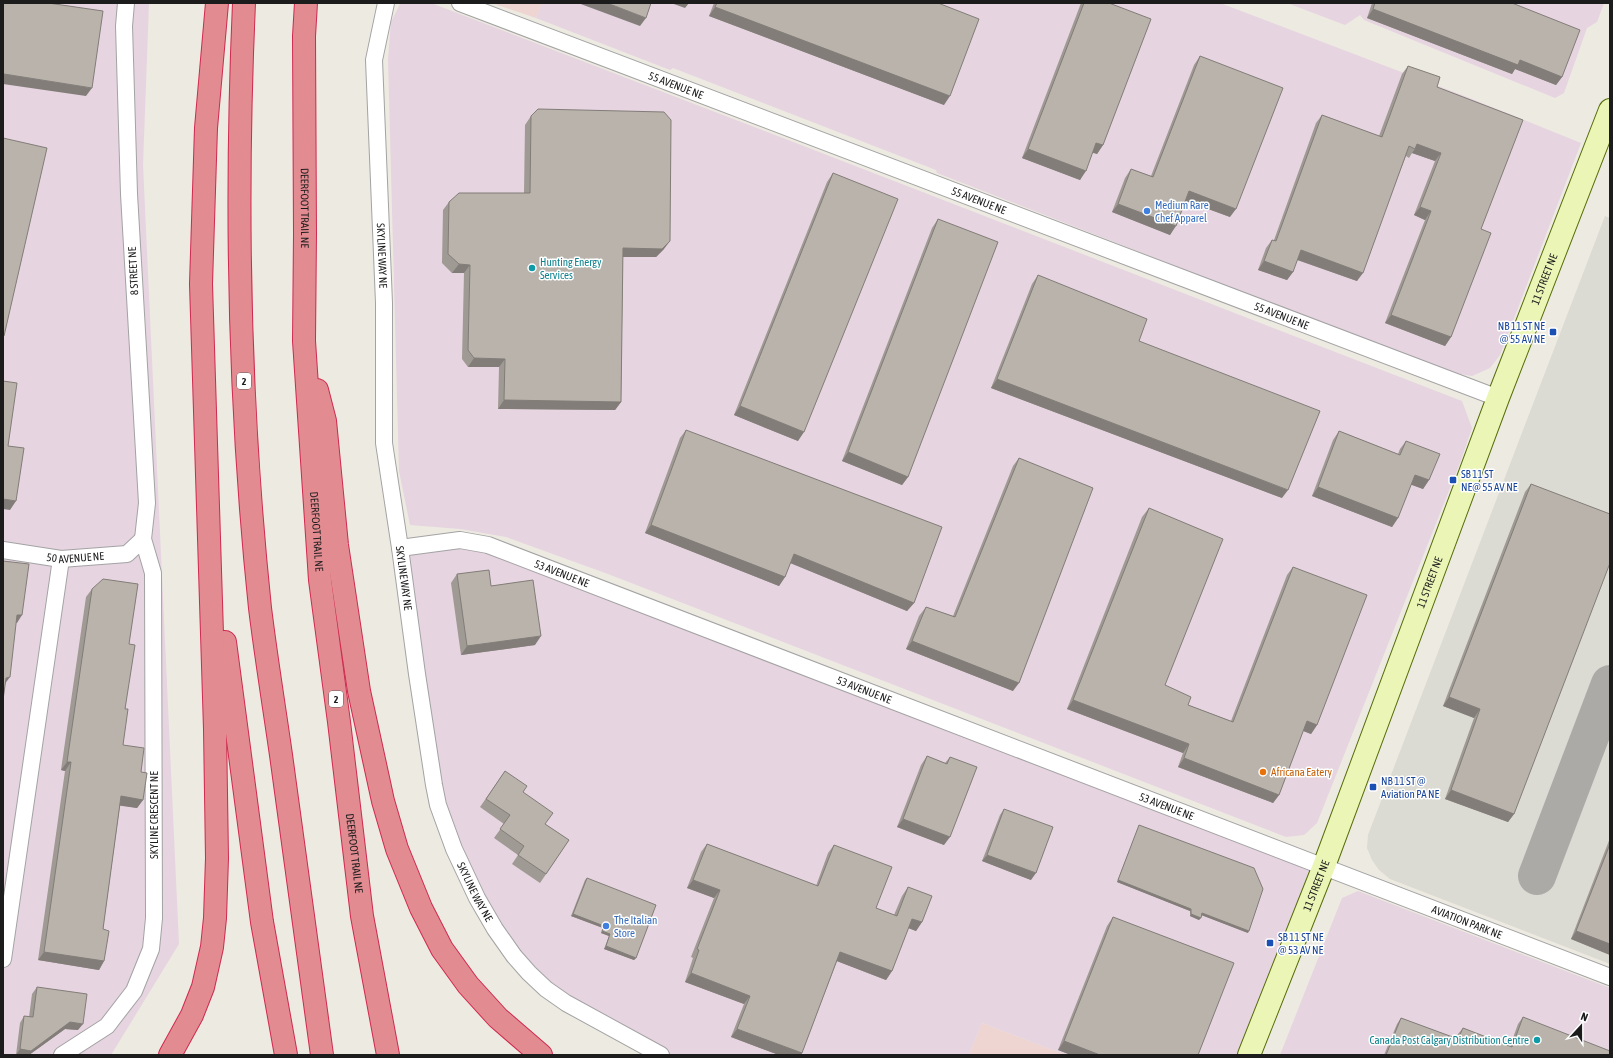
<svg xmlns="http://www.w3.org/2000/svg" width="1613" height="1058" font-family="'Asap Condensed',sans-serif">
<style>
.commercial{fill:#eed5d1}
.industrial{fill:#e6d4e0}
.airport{fill:#dbdad3}
.lines{fill:none;stroke-linecap:round;stroke-linejoin:round}
.taxiway{stroke:#acaaa6;stroke-width:38}
.street-casing{stroke:#a3a3a3;stroke-width:18}
.secondary-casing{stroke:#566d09;stroke-width:24}
.highway-casing{stroke:#cf2a4f;stroke-width:24}
.street{stroke:#fff;stroke-width:16}
.secondary{stroke:#ebf6b6;stroke-width:22}
.highway{stroke:#e28b91;stroke-width:22}
.wall{fill:#9f9a93}
.shaded-wall{fill:#827d78}
.building{fill:#b9b3ab;stroke:#827d78}
.shop-dot{fill:#3f7fe0;stroke:#fff;stroke-width:1.5}
.culture-dot{fill:#0f9aa8;stroke:#fff;stroke-width:1.5}
.transit-dot{fill:#1a4fb4;stroke:#fff;stroke-width:1.5}
.food-dot{fill:#e8710a;stroke:#fff;stroke-width:1.5}
.labels{text-anchor:middle;dominant-baseline:central;stroke-width:3;stroke-linejoin:round;paint-order:stroke}
.shield{fill:#fff;stroke:#606060;stroke-width:1}
.shield-label{font-size:10px;font-weight:bold;fill:#1c1c1c}
.street-label{font-size:11px;fill:#1c1c1c;stroke:#fff}
.shop-label{font-size:11px;fill:#366cbe;stroke:#fff;text-anchor:start}
.culture-label{font-size:11px;fill:#0d838f;stroke:#fff;text-anchor:start}
.transit-label{font-size:11px;fill:#164399;stroke:#fff;text-anchor:start}
.food-label{font-size:11px;fill:#c56008;stroke:#fff;text-anchor:start}
</style>
<rect width="100%" height="100%" fill="#edeae1"/>
<path class="commercial" d="M492,3H542L536,18Z
M982,1023L1066,1055H969Z"/>
<path class="industrial" d="M3,3H149L143,165L179,944L111,1055H3Z
M403,3H431L783,138L1462,401L1472,428L1460,463L1317,823L1304,835L1286,837L608,574L506,537L460,529L410,525L399,471L388,59L391,22L400,4Z
M542,3H1220L1467,97L1581,143L1500,355L1490,368L1472,376L1448,372L937,173L936,170L673,68L670,70L536,18Z
M1287,3H1604L1597,22L1587,28L1564,93L1555,98L1364,20L1360,15L1345,25Z
M460,540L1324,866L1249,1055H1066L982,1023L969,1055H661L587,1015L514,956L443,821L400,548Z
M1358,891L1610,988V1055H1280L1342,898Z"/>
<path class="airport" d="M1605,216L1610,218V964L1390,879L1379,870L1372,860L1367,848L1368,835Z"/>
<g class="lines">
<path class="taxiway" d="M1537,876L1610,684"/>
<g class="street-casing">
<g id="street">
<path id="s1" d="M386,3L374,60L384,303V443L400,548L417,674L434,785L438,805L454,849L477,898L495,929L514,956L529,973L546,989L566,1003L661,1055"/>
<path id="s2" d="M460,3L1498,398"/>
<path id="s3" d="M400,548L460,540L488,545L1610,977"/>
<path id="s4" d="M3,550L61,559L127,554L143,539"/>
<path d="M3,959L61,559"/>
<path d="M62,1055L107,1026L134,991L151,949L154,918L153,573L143,539L147,503L129,194L124,26L126,3"/>
</g>
</g>
<g class="secondary-casing">
<g id="secondary">
<path id="s5" d="M1249,1055L1324,866L1498,398L1610,110"/>
</g>
</g>
<g class="highway-casing">
<g id="highway">
<path d="M244,3C235,204 239,407 260,608C266,657 274,706 281,755C294,855 308,955 322,1055"/>
<path id="s6" d="M306,3L304,36L305,234L304,341L320,580L339,722L362,916L388,1055"/>
<path d="M317,390L325,421L337,545L359,691L383,801L397,849L421,908L442,949L468,985L498,1018L541,1055"/>
<path d="M225,642L262,922L286,1055"/>
<path d="M170,1055L192,1015L203,987L212,947L215,918L217,858L215,729L201,284L206,128L217,3"/>
</g>
</g>
<use href="#street" class="street"/>
<use href="#secondary" class="secondary"/>
<use href="#highway" class="highway"/>
</g>
<path class="wall" d="M714,3H938L944,105L709,16Z
M1081,3H1109L1103,145L1097,154L1093,152L1080,180L1022,158Z
M1372,3H1512L1562,77L1556,85L1515,69L1512,74L1367,18Z
M1200,56L1230,217L1186,200L1170,235L1112,212L1125,178L1131,169L1151,176L1194,65Z
M1408,66L1437,87L1481,229L1451,337L1445,346L1385,323L1425,220L1414,215L1435,161L1412,153L1409,158L1406,156L1357,281L1297,260L1293,272L1287,280L1258,270L1266,248L1272,240H1274L1316,123L1322,115L1379,136L1402,74Z
M531,116L664,249L656,257H623L621,402L615,410L498,409L499,367H468L462,359L464,273H452L442,263L443,210L449,202L524,193L525,125Z
M833,173L798,441L734,415L827,182Z
M938,219L908,477L902,485L842,461L932,228Z
M1038,275L1139,341L1282,498L991,388L1032,284Z
M686,430L914,603L907,611L790,563L785,577L779,586L645,533L680,438Z
M1339,431L1398,454L1400,449L1406,441L1429,480L1423,489L1411,484L1398,518L1392,527L1312,496L1333,440Z
M1019,458L1013,691L906,649L919,616L926,607L953,616L1013,466Z
M1531,484L1514,814L1508,822L1445,799L1474,718L1443,706L1525,492Z
M1149,508L1165,685L1188,705L1231,721L1287,575L1293,567L1317,725L1311,734L1303,731L1279,795L1273,803L1178,767L1183,753L1067,709L1142,517Z
M457,574L491,586L535,645L461,655L451,583Z
M92,589L129,644L123,745L141,772L143,800L137,808L120,805L103,929L104,961L99,970L38,960L65,771L61,770L86,597Z
M927,756L945,763L950,757L944,845L897,827L921,765Z
M505,771L523,792L545,824L569,840L540,883L512,864L518,855L494,838L504,824L480,807Z
M1004,809L1031,880L982,861L1000,815Z
M1139,825L1248,933L1202,915L1199,920L1190,916V911L1117,882L1138,828Z
M1610,838V955L1571,939Z
M707,844L816,886L828,853L834,845L876,908L894,915L902,896L908,887L922,922L916,931L908,928L892,971L886,980L837,961L801,1055H779L731,1037L744,1004L685,982L693,958L691,957L714,898L687,888L701,852Z
M587,878L636,958L634,960L604,949L609,936L601,933L603,928L571,916L585,880Z
M1113,917L1198,1055H1071L1058,1050L1107,926Z
M37,987L78,1030L65,1029L29,1055H16L20,1023L24,1016L29,1017L32,994Z
M1523,1017L1610,1055H1384L1397,1024L1401,1018L1457,1039L1458,1034L1463,1028L1510,1046L1518,1024Z"/>
<path class="shaded-wall" d="M578,3H607L646,18L640,26Z
M671,3H689L685,8Z
M715,7L950,96L944,105L709,16Z
M1373,9L1520,60L1562,77L1556,85L1515,69L1512,74L1367,18Z
M4,74L92,88L86,96L3,84V75Z
M1096,143L1103,145L1097,154L1090,152Z
M1417,144L1441,153L1435,161L1412,153L1415,149Z
M1028,149L1086,171L1080,180L1022,158Z
M1189,191L1236,209L1230,217L1183,200Z
M1118,204L1176,226L1170,235L1112,212Z
M1420,207L1431,211L1425,220L1414,215Z
M670,241L664,249L656,257H617L623,248Z
M1301,250L1363,273L1357,281L1295,259Z
M1264,261L1293,272L1287,280L1258,270Z
M459,264L470,265L464,273H452Z
M1391,315L1451,337L1445,346L1385,323Z
M474,358L505,359L499,367H468Z
M997,379L1288,490L1282,498L991,388Z
M504,400L621,402L615,410L498,409Z
M740,406L804,432L798,441L734,415Z
M848,452L908,477L902,485L842,461Z
M1415,475L1429,480L1423,489L1409,484Z
M1318,487L1398,518L1392,527L1312,496Z
M3,499L16,501L10,510L3,509Z
M651,525L785,577L779,586L645,533Z
M794,554L914,603L907,611L788,562Z
M17,615H22L17,623L11,622Z
M541,636L535,645L461,655L467,646Z
M912,641L1019,683L1013,691L906,649Z
M10,677L4,685L6,678Z
M1449,697L1480,709L1474,718L1443,706Z
M1073,700L1189,744L1183,753L1067,709Z
M1307,721L1317,725L1311,734L1301,730Z
M1184,758L1279,795L1273,803L1178,767Z
M67,762H71L65,771L61,770Z
M1451,790L1514,814L1508,822L1445,799Z
M121,796L143,800L137,808L115,805Z
M903,819L950,837L944,845L897,827Z
M987,855L1036,873L1031,880L982,861Z
M693,880L720,890L714,898L687,888Z
M1118,880L1191,909L1190,911L1117,882Z
M1202,913L1249,931L1248,933L1201,915Z
M573,914L604,926L603,928L571,916Z
M1191,914L1201,918L1199,920L1190,916Z
M912,919L922,922L916,931L906,927Z
M602,931L610,934L609,936L601,933Z
M1576,931L1610,944V955L1571,939Z
M606,946L636,958L634,960L604,949Z
M44,952L104,961L99,970L38,960Z
M840,952L892,971L886,980L834,960Z
M691,973L750,996L744,1004L685,982Z
M70,1022L83,1024L78,1030L65,1029L29,1055H16L20,1049Z
M737,1029L802,1053L801,1055H779L731,1037Z
M1064,1041L1100,1055H1071L1058,1050Z"/>
<path class="building" d="M3,3H48L103,11L92,88L4,74L3,78Z
M607,3H651L646,18Z
M717,3H938L979,19L950,96L715,7Z
M1084,3H1109L1151,19L1103,145L1096,143L1086,171L1028,149Z
M1375,3H1512L1580,30L1562,77L1520,60L1518,65L1373,9Z
M1200,56L1283,88L1236,209L1189,191L1176,226L1118,204L1131,169L1153,177Z
M1408,66L1440,77L1437,87L1523,120L1481,229L1491,233L1451,337L1391,315L1431,211L1420,207L1441,153L1417,144L1415,149L1409,146L1363,273L1301,250L1293,272L1264,261L1272,240L1276,241L1322,115L1382,137Z
M538,109L664,112L671,120L670,241L662,249L623,248L621,402L504,400L505,359L474,358L468,350L470,265L459,264L448,254L449,202L459,193H530L531,116Z
M3,138L47,148L4,336H3Z
M833,173L898,199L804,432L740,406Z
M938,219L998,242L908,477L848,452Z
M1038,275L1147,319L1139,341L1320,411L1288,490L997,379Z
M3,381L17,383L8,446L24,448L16,501L3,499Z
M686,430L942,527L914,603L794,554L785,577L651,525Z
M1339,431L1400,455L1406,441L1440,454L1429,480L1415,475L1398,518L1318,487Z
M1019,458L1093,488L1019,683L912,641L926,607L955,617Z
M1531,484L1610,514V563L1514,814L1451,790L1480,709L1449,697Z
M1149,508L1223,539L1165,685L1191,697L1188,705L1233,722L1293,567L1367,595L1317,725L1307,721L1279,795L1184,758L1189,744L1073,700Z
M3,561L29,564L22,615H17L10,677L6,678L3,700Z
M489,570L491,586L533,580L541,636L467,646L457,574Z
M103,579L138,584L129,644L135,645L125,709H128L123,745L144,748L141,772L147,773L143,800L121,796L103,929L109,931L104,961L44,952L71,762H67L92,589Z
M927,756L947,764L950,757L977,767L950,837L903,819Z
M505,771L527,786L523,792L553,813L545,824L569,840L546,874L518,855L524,846L500,829L510,815L486,799Z
M1004,809L1053,827L1036,873L987,855Z
M1139,825L1254,868L1263,889L1249,931L1202,913L1201,918L1191,914V909L1118,880Z
M707,844L818,886L834,845L892,867L876,908L897,916L908,887L932,896L922,922L912,919L892,971L840,952L802,1053L737,1029L750,996L691,973L699,950L697,949L720,890L693,880Z
M1610,844V944L1576,931Z
M587,878L656,905L636,958L606,946L610,934L602,931L604,926L573,914Z
M1113,917L1234,963L1198,1055H1100L1064,1041Z
M37,987L87,994L83,1024L70,1022L31,1051L20,1049L24,1016L33,1017Z
M1523,1017L1610,1051V1055H1386L1401,1018L1458,1039L1463,1028L1512,1047Z"/>
<g class="shop-dot">
<circle cx="1147" cy="211" r="4"/>
<circle cx="606" cy="926" r="4"/>
</g>
<g class="culture-dot">
<circle cx="532" cy="268" r="4"/>
<circle cx="1537" cy="1040" r="4"/>
</g>
<g class="transit-dot">
<rect x="1549" y="328" width="8" height="8" rx="2"/>
<rect x="1449" y="476" width="8" height="8" rx="2"/>
<rect x="1369" y="783" width="8" height="8" rx="2"/>
<rect x="1266" y="939" width="8" height="8" rx="2"/>
</g>
<circle class="food-dot" cx="1263" cy="772" r="4"/>
<g class="labels">
<g class="shield">
<rect x="237" y="373" width="14" height="16" rx="3"/>
<rect x="329" y="691" width="14" height="16" rx="3"/>
</g>
<g class="shield-label">
<text x="244" y="381">2</text>
<text x="336" y="699">2</text>
</g>
<g class="street-label">
<text stroke="none"><textPath href="#s2" startOffset="231">55 AVENUE NE</textPath></text>
<text stroke="none"><textPath href="#s2" startOffset="555">55 AVENUE NE</textPath></text>
<text stroke="none"><textPath href="#s6" startOffset="205">DEERFOOT TRAIL NE</textPath></text>
<text stroke="none"><textPath href="#s1" startOffset="254">SKYLINE WAY NE</textPath></text>
<text transform="translate(133 271) rotate(-93)">8 STREET NE</text>
<text stroke="none"><textPath href="#s5" startOffset="830">11 STREET NE</textPath></text>
<text stroke="none"><textPath href="#s2" startOffset="879">55 AVENUE NE</textPath></text>
<text stroke="none"><textPath href="#s6" startOffset="529">DEERFOOT TRAIL NE</textPath></text>
<text stroke="none"><textPath href="#s4" startOffset="73">50 AVENUE NE</textPath></text>
<text stroke="none"><textPath href="#s3" startOffset="168">53 AVENUE NE</textPath></text>
<text stroke="none"><textPath href="#s1" startOffset="578">SKYLINE WAY NE</textPath></text>
<text stroke="none"><textPath href="#s5" startOffset="506">11 STREET NE</textPath></text>
<text stroke="none"><textPath href="#s3" startOffset="492">53 AVENUE NE</textPath></text>
<text stroke="none"><textPath href="#s3" startOffset="816">53 AVENUE NE</textPath></text>
<text transform="translate(154 815) rotate(-90)">SKYLINE CRESCENT NE</text>
<text stroke="none"><textPath href="#s6" startOffset="853">DEERFOOT TRAIL NE</textPath></text>
<text stroke="none"><textPath href="#s5" startOffset="182">11 STREET NE</textPath></text>
<text stroke="none"><textPath href="#s1" startOffset="902">SKYLINE WAY NE</textPath></text>
<text stroke="none"><textPath href="#s3" startOffset="1138">AVIATION PARK NE</textPath></text>
</g>
<g class="shop-label">
<text x="1155" y="205">Medium Rare<tspan x="1155" dy="13">Chef Apparel</tspan></text>
<text x="614" y="920">The Italian<tspan x="614" dy="13">Store</tspan></text>
</g>
<g class="culture-label">
<text x="540" y="262">Hunting Energy<tspan x="540" dy="13">Services</tspan></text>
<text x="1529" y="1040" text-anchor="end">Canada Post Calgary Distribution Centre</text>
</g>
<g class="transit-label">
<text x="1545" y="326" text-anchor="end">NB 11 ST NE<tspan x="1545" dy="13">@ 55 AV NE</tspan></text>
<text x="1461" y="474">SB 11 ST<tspan x="1461" dy="13">NE@ 55 AV NE</tspan></text>
<text x="1381" y="781">NB 11 ST @<tspan x="1381" dy="13">Aviation PA NE</tspan></text>
<text x="1278" y="937">SB 11 ST NE<tspan x="1278" dy="13">@ 53 AV NE</tspan></text>
</g>
<g class="food-label">
<text x="1271" y="772">Africana Eatery</text>
</g>
</g>
<rect width="1613" height="1058" fill="none" stroke="#1c1c1c" stroke-width="8"/>
<g transform="translate(1581 1026) rotate(21)" stroke="#ffffff" stroke-width="3" paint-order="stroke">
<path d="M0-3L7 15L0 10L-7 15Z" fill="#1c1c1c"/>
<text y="-6" font-size="11" font-weight="bold" text-anchor="middle" fill="#1c1c1c">N</text>
</g>
</svg>
